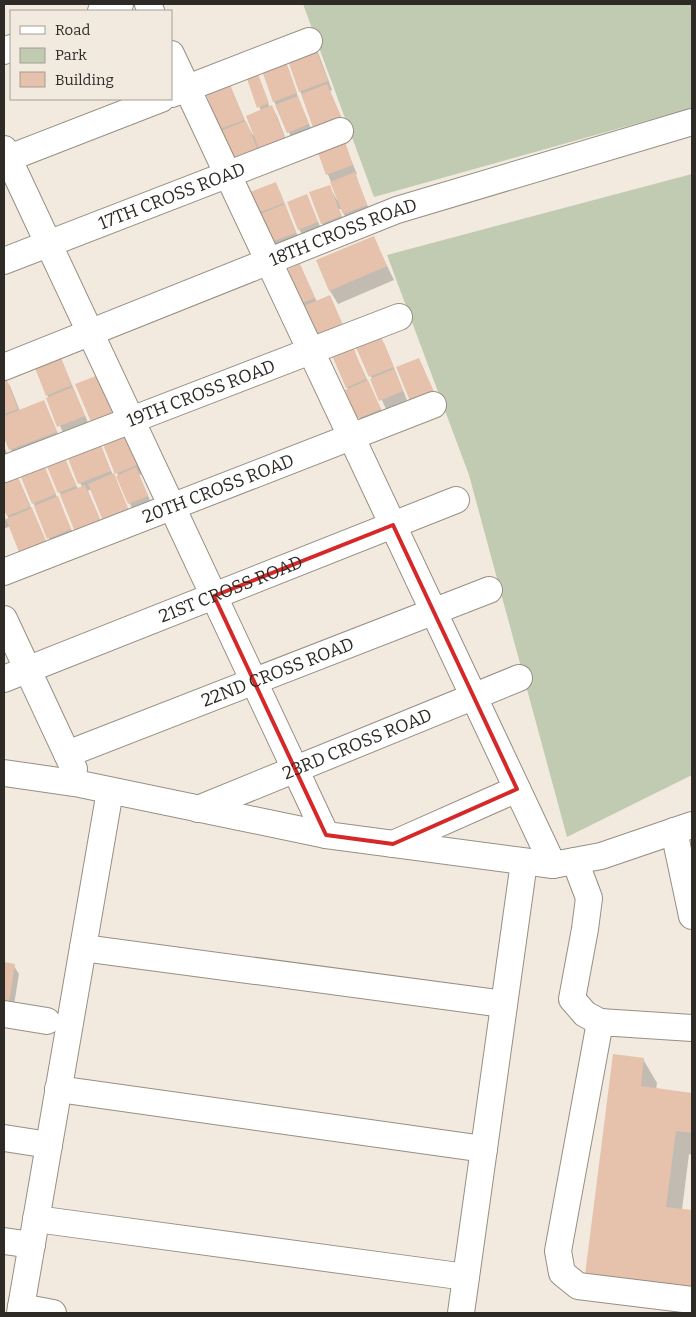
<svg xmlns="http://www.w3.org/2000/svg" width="696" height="1317" font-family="Bitter,serif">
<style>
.green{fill:#c0cbb1}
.shadow{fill:#0003}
.building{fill:#e6c1ac}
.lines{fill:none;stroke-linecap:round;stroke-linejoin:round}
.minor-casing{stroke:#978f84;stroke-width:28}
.minor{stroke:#fff;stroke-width:26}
.marked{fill:none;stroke:#d62828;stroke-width:4;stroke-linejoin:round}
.labels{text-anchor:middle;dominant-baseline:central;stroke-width:5;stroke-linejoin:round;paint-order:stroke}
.street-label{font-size:18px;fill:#2e2b27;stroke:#f2eade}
</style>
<rect width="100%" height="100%" fill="#f2eade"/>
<path class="green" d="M303,4H692V108L374,197Z
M692,174V775L567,837L469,475L387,255Z"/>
<path class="shadow" d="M314,46L319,55L332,90L330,91L346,128L302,95L300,91Z
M284,61L289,70L300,103L313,133L293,141L274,101Z
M247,74L258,75L270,108L272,107L277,116L291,153L258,150L223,132L221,129L207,92L229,83L246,123L253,135H255L261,111Z
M343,141L357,174L355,175L371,214L349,223L341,209H339L345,225L327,232L322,223L329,186L337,200L338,199L318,150Z
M275,183L280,192L300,242L277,251L259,212Z
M307,196L322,231L304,238L299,229Z
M373,237L394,280L338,304L330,291L318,261Z
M300,265L317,302L330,296L349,339L305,307L289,270Z
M384,343L407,400L386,409L356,344Z
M351,345L385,418L364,427L347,391L348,390L347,387Z
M59,354L89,425L64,435L48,399L49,398L47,395Z
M4,377L10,386L20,411L44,401L61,441L15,459L4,434Z
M126,427L146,472L139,475L152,505L134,513L102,437Z
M97,439L133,520L91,489L88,491L105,531L63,500L45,458L61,451L78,489L82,487L66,452Z
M4,446L11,464L4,467Z
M41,461L75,538L53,547L19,470Z
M15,471L50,550L25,560L10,526L4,529V514L6,520L9,519L4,506V476Z
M4,964L14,966L19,974L13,1011L4,1009Z
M643,1059L657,1083L656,1090L692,1094V1155L689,1154L682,1210L692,1211V1310L600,1298Z"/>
<path class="building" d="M314,45L328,81L299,92L286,55Z
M285,59L297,93L273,102L261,68Z
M256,69L269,103L257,108L245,73Z
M229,82L244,120L220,129L205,91Z
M327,84L342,119L314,130L301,94Z
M298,96L309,124L287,133L275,105Z
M272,105L287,144L261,154L246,116Z
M246,121L260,155L234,165L220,131Z
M344,139L353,165L326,175L317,150Z
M355,172L367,205L343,214L330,182Z
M276,182L284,203L258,213L250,192Z
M330,185L341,216L321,224L309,192Z
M307,194L318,222L298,230L287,202Z
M285,204L296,233L271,242L260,214Z
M374,236L387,266L329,291L316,260Z
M300,264L315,298L302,303L288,269Z
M330,295L345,330L317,342L302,307Z
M379,332L394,367L369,377L354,343Z
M352,344L366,379L346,388L331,353Z
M59,353L72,385L46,396L33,363Z
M419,358L436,396L412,406L396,367Z
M394,369L403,391L379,401L370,379Z
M101,374L116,412L91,422L75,384Z
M5,375L18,409L4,414V376Z
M368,380L381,409L357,419L345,390Z
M73,387L85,416L57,427L46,398Z
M44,400L57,432L9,450L4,438V416Z
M126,426L142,463L115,474L100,437Z
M98,437L111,471L78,484L65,451Z
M62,450L76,486L58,493L43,457Z
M42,460L56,494L32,504L18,470Z
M136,467L148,496L128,504L116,476Z
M15,470L30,507L7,516L4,510V474Z
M114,473L129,511L103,521L88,484Z
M85,485L101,522L75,532L60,495Z
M58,496L71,529L47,539L34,506Z
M32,508L46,541L19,552L6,519Z
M4,962L15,964L9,1003L4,1002Z
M613,1054L644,1058L641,1086L692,1093V1133L676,1131L666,1207L692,1210V1288L585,1275Z"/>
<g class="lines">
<g class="minor-casing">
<g id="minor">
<path d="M148,4L151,11"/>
<path d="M101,11L120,4"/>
<path d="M4,51L11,48"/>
<path d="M171,54L553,865"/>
<path d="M172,94L309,41"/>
<path d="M4,149L326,835"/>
<path d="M4,160L161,99"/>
<path id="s1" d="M4,261L340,131"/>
<path id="s2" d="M4,367L397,210L692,122"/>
<path id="s3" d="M4,469L399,317"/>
<path id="s4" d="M4,572L433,405"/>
<path d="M4,619L74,769"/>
<path id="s5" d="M4,679L456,500"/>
<path id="s6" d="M67,754L489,590"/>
<path d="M4,773L80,784L326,835L553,865L601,856L692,825"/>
<path id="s7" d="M198,809L519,678"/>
<path d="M674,831L692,916"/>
<path d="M393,844L517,789"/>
<path d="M575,861L589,898L585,929L572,999L585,1014L600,1022"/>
<path d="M83,948L504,1004"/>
<path d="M4,1014L47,1021"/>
<path d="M692,1028L600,1022L558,1251L562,1273L578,1286L692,1300"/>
<path d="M58,1089L484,1149"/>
<path d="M4,1138L49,1145"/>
<path d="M36,1219L466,1277"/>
<path d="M4,1241L32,1245"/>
<path d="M21,1307L53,1313"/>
<path d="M20,1313L110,791"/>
<path d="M461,1313L524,862"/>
</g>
</g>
<use href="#minor" class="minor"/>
</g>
<path class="marked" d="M393,525L517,789L393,844L326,835L214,596Z"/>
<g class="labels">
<g class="street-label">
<text stroke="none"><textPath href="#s1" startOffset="180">17TH CROSS ROAD</textPath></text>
<text stroke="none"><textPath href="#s2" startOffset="365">18TH CROSS ROAD</textPath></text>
<text stroke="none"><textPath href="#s3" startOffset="211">19TH CROSS ROAD</textPath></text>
<text stroke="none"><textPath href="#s4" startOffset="230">20TH CROSS ROAD</textPath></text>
<text stroke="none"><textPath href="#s5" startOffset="244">21ST CROSS ROAD</textPath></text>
<text stroke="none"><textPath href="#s6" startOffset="226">22ND CROSS ROAD</textPath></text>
<text stroke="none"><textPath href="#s7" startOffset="172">23RD CROSS ROAD</textPath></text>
</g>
</g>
<rect width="696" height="1317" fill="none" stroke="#2e2b27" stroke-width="10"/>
<rect x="10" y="10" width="162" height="90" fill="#f2eade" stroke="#a49e95"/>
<rect x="20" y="26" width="25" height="8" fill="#ffffff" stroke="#a49e95"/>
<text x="55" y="35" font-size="15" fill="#2e2b27">Road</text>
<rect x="20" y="48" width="25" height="15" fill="#c0cbb1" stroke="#a49e95"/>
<text x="55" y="60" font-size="15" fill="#2e2b27">Park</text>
<rect x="20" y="72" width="25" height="15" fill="#e6c1ac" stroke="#a49e95"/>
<text x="55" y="85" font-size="15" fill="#2e2b27">Building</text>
</svg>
